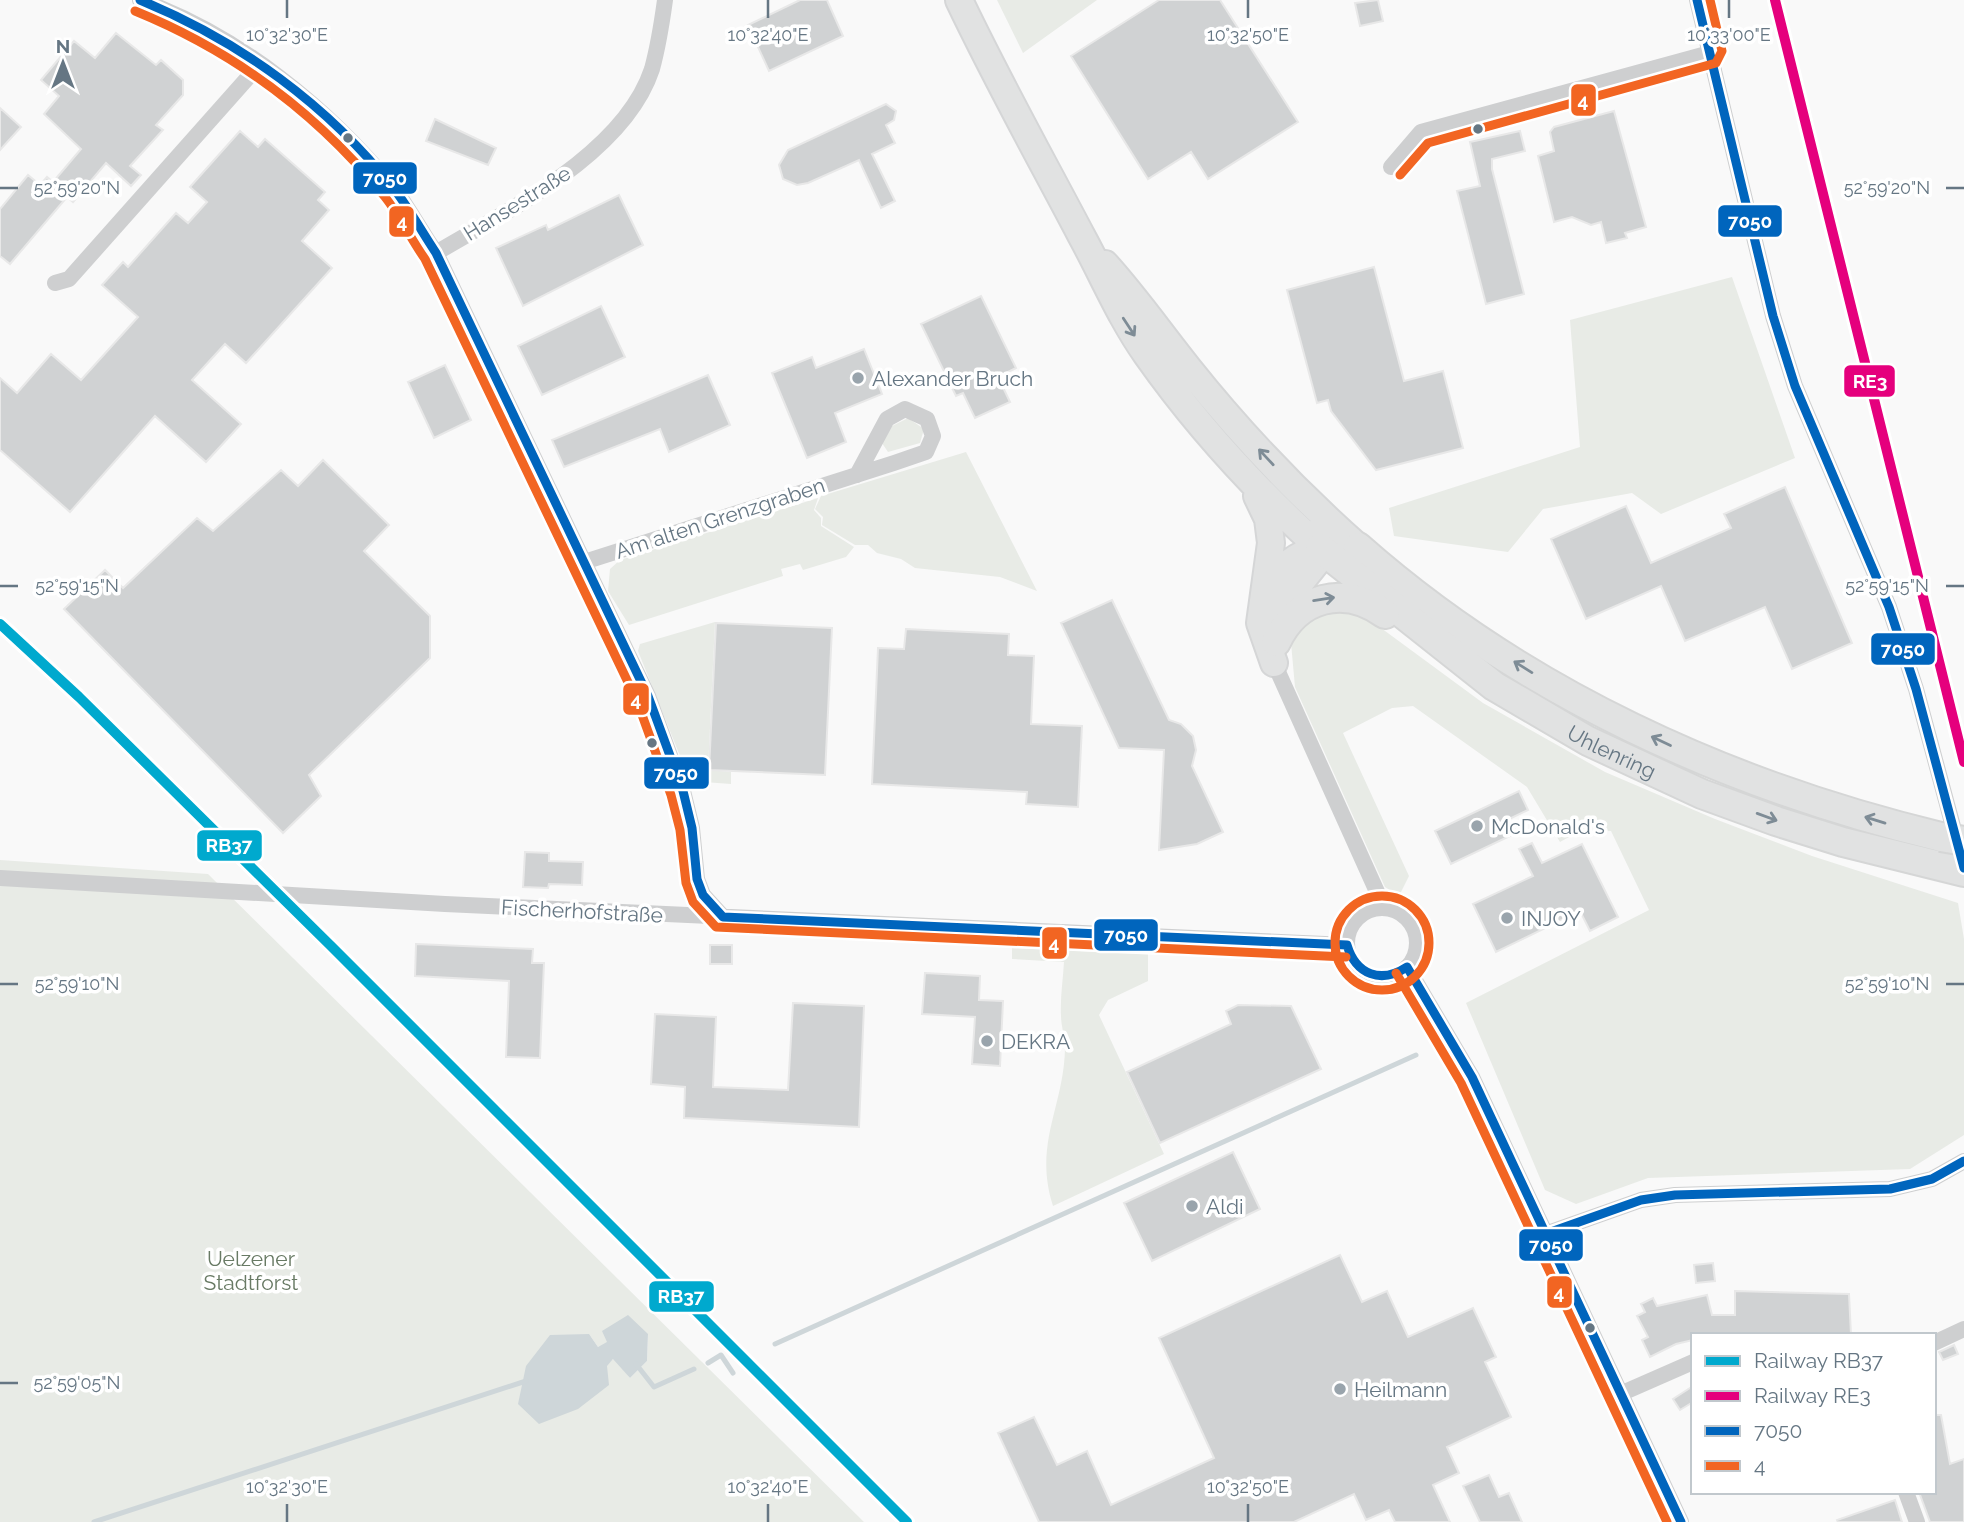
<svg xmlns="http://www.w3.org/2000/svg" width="1964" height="1522" font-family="Raleway,sans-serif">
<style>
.green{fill:#e8ebe6;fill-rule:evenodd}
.water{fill:#ced6d9}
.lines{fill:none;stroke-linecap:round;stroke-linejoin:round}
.stream{stroke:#ced6d9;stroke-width:5}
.building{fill:#d0d2d3;stroke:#e8e8e8;stroke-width:2}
.primary-casing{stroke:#d5d6d7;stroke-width:30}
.trunk-casing{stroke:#d5d6d6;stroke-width:32}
.minor{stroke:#cecfd0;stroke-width:16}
.primary{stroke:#e1e2e2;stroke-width:26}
.trunk{stroke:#e1e2e2;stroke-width:28}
.trunk-bridge-casing{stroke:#d5d6d6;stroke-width:32;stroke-linecap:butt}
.trunk-bridge{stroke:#e1e2e2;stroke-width:28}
.bus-1-casing{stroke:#fff;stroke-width:14}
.bus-2-casing{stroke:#fff;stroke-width:14}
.bus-1{stroke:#0065bd;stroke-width:9}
.bus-2{stroke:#f26522;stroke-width:9}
.rail-1-casing{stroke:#fff;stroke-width:16}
.rail-2-casing{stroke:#fff;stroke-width:16}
.rail-1{stroke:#00a9ce;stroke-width:10}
.rail-2{stroke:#e5007d;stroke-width:10}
.oneway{stroke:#7e8c96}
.ticks{fill:none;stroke:#657683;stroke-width:2.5}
.bus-dot{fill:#657683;stroke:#fff;stroke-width:2.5}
.poi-dot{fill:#99a4ac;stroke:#fff;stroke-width:2.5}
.labels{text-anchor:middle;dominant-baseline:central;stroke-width:7;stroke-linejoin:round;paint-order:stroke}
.street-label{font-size:21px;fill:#657683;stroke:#fff}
.poi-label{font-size:21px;fill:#657683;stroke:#fff;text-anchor:start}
.park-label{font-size:21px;fill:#687a64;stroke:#fff}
.ticks-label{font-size:18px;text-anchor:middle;fill:#657683;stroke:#fff;stroke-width:7;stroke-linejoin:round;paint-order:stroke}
.line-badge{stroke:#fff;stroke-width:2.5}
.badge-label{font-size:19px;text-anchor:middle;font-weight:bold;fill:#fff}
</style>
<rect width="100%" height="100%" fill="#f9f9f9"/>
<path class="green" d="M997,0H1097L1023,53Z
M1732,277L1795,458L1661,514L1632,493L1543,509L1508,552L1394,536L1389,508L1580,447L1570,320Z
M908,418L924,429L920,443L888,452L882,443L888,428Z
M966,452L1037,591L1000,577L915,568L901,559L877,553L868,545H855L822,525L823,517L815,509L821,496Z
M818,498L814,510L821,518V526L854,547L846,557L803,570L800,564L781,569L783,576L629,625L608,591L610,569L620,560Z
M1324,611L1362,614L1483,703L1605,772L1715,819L1812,856L1958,903L1964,939V1135L1910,1169L1648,1178L1576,1204L1545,1190L1466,1003L1649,910L1611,831L1578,832L1560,842L1527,787L1413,706L1392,708L1343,733L1409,876L1399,896L1385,887L1295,687L1291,643L1298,627Z
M715,622L708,770L731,772V784L690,781L638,651L640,644Z
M0,860L208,874L864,1522H0ZM589,1334L598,1347L648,1334L647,1361L630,1378L614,1358L607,1365Z
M1012,948L1148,954V981L1108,1000L1099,1015L1164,1154L1053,1206C1033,1144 1064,1107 1065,1048C1065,1037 1061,1026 1061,1016C1060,998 1063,980 1064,962L1012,959Z"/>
<path class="water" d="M628,1315L648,1334L647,1361L630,1378L613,1359L607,1366L609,1385L578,1409L539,1424L518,1404L526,1366L550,1335L589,1334L598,1347L607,1342L602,1331Z"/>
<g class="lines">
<path class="stream" d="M775,1344L1416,1055
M708,1363L721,1355L733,1373
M636,1364L654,1387L694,1369
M94,1522L526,1381"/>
</g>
<path class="building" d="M800,0H827L843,36L769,71L748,25Z
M1159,0H1220L1298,122L1208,179L1191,152L1148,179L1071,56Z
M1378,0L1383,21L1360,26L1355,3Z
M116,33L156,65L161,60L183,80V95L156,125L163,130L130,166L141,175L131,186L106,163L73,202L67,197L10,264L0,256V209L28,175L40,185L47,177L53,182L81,149L44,114L59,96L41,80L74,41L95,58Z
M886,104L896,111L894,120L886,125L895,143L872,154L895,201L881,208L859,160L808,183L797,185L783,179L779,165L788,150Z
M0,108L21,127L0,150Z
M1614,111L1646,227L1625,233L1627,238L1606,243L1601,222L1591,225L1572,217L1554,222L1538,156L1554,151L1550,132L1554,127Z
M435,119L496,148L488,165L426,141Z
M240,131L258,147L265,139L325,192L318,200L329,210L302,241L332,268L246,363L225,344L192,380L241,424L206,462L155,416L70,512L0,450V378L17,393L51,354L81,380L138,317L102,285L123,262L128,267L176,213L188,223L207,202L190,187Z
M1520,131L1525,151L1492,159V169L1524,294L1486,304L1457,191L1480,186L1470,142Z
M619,195L643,245L523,306L496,248L546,225L548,230Z
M1374,267L1404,381L1443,371L1463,448L1376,470L1331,411L1328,400L1317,403L1287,290Z
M981,296L1016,368L998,377L1010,402L975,418L963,393L956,396L921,324Z
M601,306L625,357L542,395L518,346Z
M864,349L882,394L835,413L846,442L807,458L772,373L812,357L816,368Z
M445,365L471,420L434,438L408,382Z
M708,375L730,425L669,452L660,429L564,467L552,440Z
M323,460L389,525L364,551L430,616V658L309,775L321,796L283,833L64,609L105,570L123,588L197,518L213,531L281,470L298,486Z
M1785,487L1852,643L1792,669L1765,607L1685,641L1661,586L1586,619L1551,539L1626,506L1651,563L1731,528L1724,514Z
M1112,600L1169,720L1181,724L1193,736L1196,750L1192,766L1223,832L1197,844L1159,850L1164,750L1119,748L1061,623Z
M716,623L832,628L825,775L709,770Z
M906,629L1009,634L1008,655L1034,656L1031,724L1082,726L1078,807L1026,804L1027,792L872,784L878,648L904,649Z
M1519,791L1528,810L1505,821L1512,835L1451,864L1435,831Z
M1532,843L1542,863L1582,844L1618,917L1590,931L1580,911L1496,952L1473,904L1533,876L1519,849Z
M525,852L549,853V861L583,862L582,885L549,884L548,888L523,887Z
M416,944L533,949L532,963H544L540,1058L506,1057L509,981L415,976Z
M710,945H732V964H710Z
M925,973L980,976L979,1000L1003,1001L1000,1066L972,1064L975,1017L922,1014Z
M793,1003L864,1006L859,1127L684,1118L685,1087L651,1084L655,1014L716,1017L713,1087L788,1090Z
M1238,1005L1291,1006L1321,1069L1160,1143L1127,1072L1231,1024L1226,1011Z
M1233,1152L1260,1209L1152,1261L1124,1203Z
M1340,1255L1362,1302L1387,1291L1408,1337L1473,1308L1496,1357L1485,1362L1511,1417L1447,1447L1459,1473L1433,1485L1450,1522H1395L1389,1510L1366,1520L1354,1494L1294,1522H1039L998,1433L1034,1417L1057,1465L1087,1451L1111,1505L1214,1458L1159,1338Z
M1713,1263L1715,1281L1696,1283L1694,1265Z
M1735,1291L1849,1294L1851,1335H1693V1340L1676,1344L1650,1357L1642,1340L1648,1337L1637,1316L1645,1312L1641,1304L1653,1298L1657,1306L1707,1295L1712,1315H1735Z
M1954,1345L1958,1354L1943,1360L1939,1352Z
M1693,1386V1402L1680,1410L1673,1399Z
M1934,1415H1941L1950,1464L1964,1459V1522H1930L1919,1492H1934Z
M1489,1475L1499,1497L1509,1493L1522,1522H1480L1463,1486Z
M1895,1500L1902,1522H1838L1837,1520Z"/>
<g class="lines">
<g class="primary-casing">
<path id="primary" d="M959,0C997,80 1040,157 1081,235C1103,275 1120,317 1147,355C1197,426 1256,490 1320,548
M1105,264C1135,297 1160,333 1188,368C1239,432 1297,493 1358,547
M1257,496L1268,519L1271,543L1260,623L1274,663
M1266,591C1280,566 1302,550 1331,546
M1276,640L1288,598L1316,563L1320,530"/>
</g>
<g class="trunk-casing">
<g id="trunk">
<path d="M1358,547C1523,693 1729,786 1941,837"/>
<path id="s1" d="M1320,548L1494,686L1588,741L1702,794L1776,821L1843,842L1964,872"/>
<path d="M1276,642C1297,597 1344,584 1385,614"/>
</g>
</g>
<path class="minor" d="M140,0C240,36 328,108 395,190C410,210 422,233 436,253L648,696L683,791L692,828L697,879L703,895L723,917
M1697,0L1773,316L1795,386L1889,607L1916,689L1958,845
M1391,167L1421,132L1710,53
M436,253C508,210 624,154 652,69C658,47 662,22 665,0
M55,283L69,279L260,64
M584,562L894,463L926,452L933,436L927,419L905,409L887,419L857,475
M1274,663L1378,894L1380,908
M0,878L445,904L1347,945
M1347 943a35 35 0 1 1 70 0a35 35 0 1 1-70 0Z
M1407,967L1472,1077L1681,1522
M1545,1234L1641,1200L1675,1195L1890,1189L1932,1179L1964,1161
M1934,1343L1964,1329
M1620,1394L1693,1362
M1906,1492L1917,1522"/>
<use href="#primary" class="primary"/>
<use href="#trunk" class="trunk"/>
<g class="trunk-bridge-casing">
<path id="trunk-bridge" d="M1941,837L1964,841"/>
</g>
<use href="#trunk-bridge" class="trunk-bridge"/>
<g class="bus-1-casing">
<path id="bus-1" d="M140,0C240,41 328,105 395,190C410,210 422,232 436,253L648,696L683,791L692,828L697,879L703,895L723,917L1347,945C1356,975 1381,984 1407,967L1472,1077L1681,1522
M1697,0L1773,316L1795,386L1889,607L1916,689L1964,868
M1545,1234L1641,1200L1675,1195L1890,1189L1932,1179L1964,1161"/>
</g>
<g class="bus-2-casing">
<path id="bus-2" d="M135,11C233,51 318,114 385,197C400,216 411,239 425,259L637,701L671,795L680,830L686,883L693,902L716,927L1346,957
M1400,175L1428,143L1716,63L1722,51L1710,0
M1335 943a47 47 0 1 1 94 0a47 47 0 1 1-94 0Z
M1396,973L1461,1083L1667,1522"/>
</g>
<use href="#bus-1" class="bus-1"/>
<use href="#bus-2" class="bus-2"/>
<g class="rail-1-casing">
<path id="rail-1" d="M0,624L79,697L330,945L907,1522"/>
</g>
<g class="rail-2-casing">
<path id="rail-2" d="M1775,0L1964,762"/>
</g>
<use href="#rail-1" class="rail-1"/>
<use href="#rail-2" class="rail-2"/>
</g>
<defs><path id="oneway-shaft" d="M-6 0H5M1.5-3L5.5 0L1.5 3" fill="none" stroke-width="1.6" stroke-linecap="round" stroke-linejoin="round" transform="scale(1.75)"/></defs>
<g class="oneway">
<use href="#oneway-shaft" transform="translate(1129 327) rotate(57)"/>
<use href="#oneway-shaft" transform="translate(1266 457) rotate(-133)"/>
<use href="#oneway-shaft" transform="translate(1324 599) rotate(-9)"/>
<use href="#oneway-shaft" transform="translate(1523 667) rotate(-148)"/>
<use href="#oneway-shaft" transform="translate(1661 741) rotate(-155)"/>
<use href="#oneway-shaft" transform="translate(1767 817) rotate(20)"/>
<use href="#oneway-shaft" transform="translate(1875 820) rotate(-163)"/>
</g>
<path class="ticks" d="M287,0V18M768,0V18M1248,0V18M1729,0V18M0,188H18M1946,188H1964M0,586H18M1946,586H1964M0,984H18M1946,984H1964M0,1383H18M287,1504V1522M768,1504V1522M1248,1504V1522"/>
<g class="bus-dot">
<circle cx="1478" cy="129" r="6"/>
<circle cx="348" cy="138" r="6"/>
<circle cx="652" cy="743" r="6"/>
<circle cx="1590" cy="1328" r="6"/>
</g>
<g class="poi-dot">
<circle cx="858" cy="378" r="7"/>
<circle cx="1477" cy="826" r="7"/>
<circle cx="1507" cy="918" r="7"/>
<circle cx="987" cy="1041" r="7"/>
<circle cx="1192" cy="1206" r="7"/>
<circle cx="1340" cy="1389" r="7"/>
</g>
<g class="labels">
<g class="street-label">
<text transform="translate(517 203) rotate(-32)">Hansestraße</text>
<text transform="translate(720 518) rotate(-18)">Am alten Grenzgraben</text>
<text stroke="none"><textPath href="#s1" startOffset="357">Uhlenring</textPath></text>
<text transform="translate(582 911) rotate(3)">Fischerhofstraße</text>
</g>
<g class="poi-label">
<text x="872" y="378">Alexander Bruch</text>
<text x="1491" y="826">McDonald's</text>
<text x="1521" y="918">INJOY</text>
<text x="1001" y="1041">DEKRA</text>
<text x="1206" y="1206">Aldi</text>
<text x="1354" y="1389">Heilmann</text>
</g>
<g class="park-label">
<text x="251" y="1258">Uelzener<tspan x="251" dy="24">Stadtforst</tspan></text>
</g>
</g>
<g class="ticks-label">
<text x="287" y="41">10°32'30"E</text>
<text x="768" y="41">10°32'40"E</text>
<text x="1248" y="41">10°32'50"E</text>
<text x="1729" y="41">10°33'00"E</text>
<text x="77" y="194">52°59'20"N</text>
<text x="1887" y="194">52°59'20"N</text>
<text x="77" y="592">52°59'15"N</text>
<text x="1887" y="592">52°59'15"N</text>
<text x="77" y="990">52°59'10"N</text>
<text x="1887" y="990">52°59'10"N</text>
<text x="77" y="1389">52°59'05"N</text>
<text x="287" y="1493">10°32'30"E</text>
<text x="768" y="1493">10°32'40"E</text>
<text x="1248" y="1493">10°32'50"E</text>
</g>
<g class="line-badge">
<rect x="1570" y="83" width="27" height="34" rx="7" fill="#f26522"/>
<rect x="352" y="161" width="66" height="34" rx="7" fill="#0065bd"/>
<rect x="1717" y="204" width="66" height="34" rx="7" fill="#0065bd"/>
<rect x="388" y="205" width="27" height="33" rx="7" fill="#f26522"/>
<rect x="1843" y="364" width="53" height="34" rx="7" fill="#e5007d"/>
<rect x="1870" y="632" width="66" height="34" rx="7" fill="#0065bd"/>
<rect x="622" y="682" width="28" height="34" rx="7" fill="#f26522"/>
<rect x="643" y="756" width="67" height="34" rx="7" fill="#0065bd"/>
<rect x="196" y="829" width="67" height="33" rx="7" fill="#00a9ce"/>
<rect x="1093" y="918" width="66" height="34" rx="7" fill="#0065bd"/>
<rect x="1041" y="926" width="27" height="34" rx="7" fill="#f26522"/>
<rect x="1518" y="1228" width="66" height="34" rx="7" fill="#0065bd"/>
<rect x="1546" y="1275" width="27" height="34" rx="7" fill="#f26522"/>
<rect x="648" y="1280" width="67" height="33" rx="7" fill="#00a9ce"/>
</g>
<g class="badge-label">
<text x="1583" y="107">4</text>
<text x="385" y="185">7050</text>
<text x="1750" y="228">7050</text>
<text x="402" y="228">4</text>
<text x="1870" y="388">RE3</text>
<text x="1903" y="656">7050</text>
<text x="636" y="706">4</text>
<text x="676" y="780">7050</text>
<text x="229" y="852">RB37</text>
<text x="1126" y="942">7050</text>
<text x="1054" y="950">4</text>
<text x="1551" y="1252">7050</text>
<text x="1559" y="1299">4</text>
<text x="681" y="1303">RB37</text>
</g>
<rect x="1691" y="1333" width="245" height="161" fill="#ffffff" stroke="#c1c8cd" stroke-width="2"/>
<rect x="1705" y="1356" width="35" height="10" fill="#00a9ce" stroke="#c1c8cd" stroke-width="2"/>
<text x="1754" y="1368" font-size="21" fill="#657683">Railway RB37</text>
<rect x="1705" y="1391" width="35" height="10" fill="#e5007d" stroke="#c1c8cd" stroke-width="2"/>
<text x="1754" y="1403" font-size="21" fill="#657683">Railway RE3</text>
<rect x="1705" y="1426" width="35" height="10" fill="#0065bd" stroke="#c1c8cd" stroke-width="2"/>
<text x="1754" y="1438" font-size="21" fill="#657683">7050</text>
<rect x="1705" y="1461" width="35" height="10" fill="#f26522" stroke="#c1c8cd" stroke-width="2"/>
<text x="1754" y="1473" font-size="21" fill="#657683">4</text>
<g transform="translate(63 63)" stroke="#ffffff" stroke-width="5" paint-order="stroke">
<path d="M0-5L12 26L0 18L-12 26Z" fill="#657683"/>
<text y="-10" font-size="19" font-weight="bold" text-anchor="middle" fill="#657683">N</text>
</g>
</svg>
